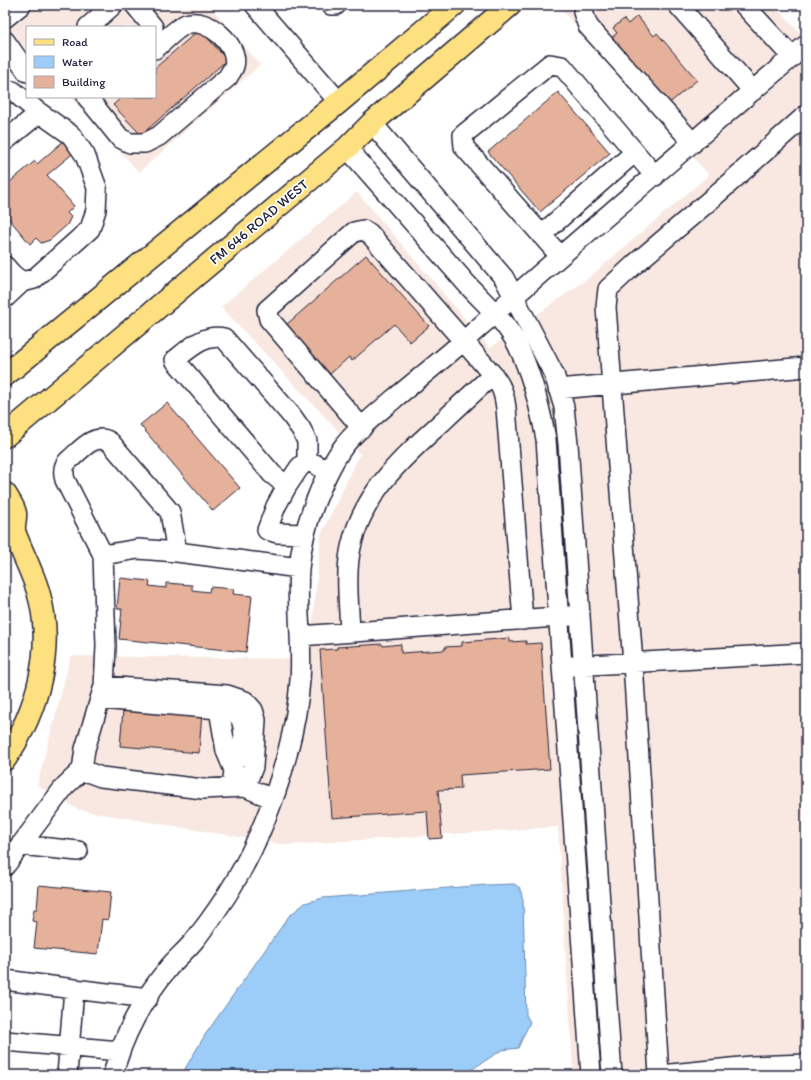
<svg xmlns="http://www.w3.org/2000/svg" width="811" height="1080" font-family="Itim,sans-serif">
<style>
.built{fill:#f8e8e1}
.water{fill:#9ccdf8;stroke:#6b89ac}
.building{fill:#e6b19a;stroke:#22223b}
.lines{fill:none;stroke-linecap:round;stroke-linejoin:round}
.minor-casing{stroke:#22223b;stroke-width:22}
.major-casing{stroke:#22223b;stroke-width:25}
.minor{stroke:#fff;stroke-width:19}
.major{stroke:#fde080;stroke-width:22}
.labels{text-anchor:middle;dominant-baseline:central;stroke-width:3.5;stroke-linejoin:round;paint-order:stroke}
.street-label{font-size:14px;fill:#22223b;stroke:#fff}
</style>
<rect width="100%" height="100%" fill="#fff"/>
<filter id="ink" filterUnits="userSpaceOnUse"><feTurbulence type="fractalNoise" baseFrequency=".025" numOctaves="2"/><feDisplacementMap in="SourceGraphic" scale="8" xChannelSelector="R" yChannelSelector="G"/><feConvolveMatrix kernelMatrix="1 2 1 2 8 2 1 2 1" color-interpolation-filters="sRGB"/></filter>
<g filter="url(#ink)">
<path class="built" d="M5,5H209L260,65L139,172L70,97H155V27H27V50L20,43L5,54Z
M562,5H774L806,40V1075H567L573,1070L558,827L287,845L79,810L37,785L71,656L309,659L321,535L360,454L221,307L357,192L490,348L587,279L709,175L559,7Z"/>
<path class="water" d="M514,884L520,888L523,900L526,1015L530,1022L518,1048L502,1050L463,1075H183L186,1067L205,1035L289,916L305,903L323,898L486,885Z"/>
<path class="building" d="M637,16L654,36L657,33L697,80L666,106L609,40L617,33L613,28L624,19L628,24Z
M200,29L227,60L141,135L113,105L122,97H155V68Z
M558,92L610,153L540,212L488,152Z
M67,138L77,150L47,175L74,206L67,213L71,217L67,225L50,240L41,243L36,238L30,244L5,214V186L35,161L37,164Z
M366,255L429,326L410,342L394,324L352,361L349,357L330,374L286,325Z
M167,403L240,488L213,511L140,425Z
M120,578L150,581L149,586L166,588V583L192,585V590L209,592L210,587L234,589L233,594L252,596L246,652L119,639L122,609H117Z
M510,638V642L526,641V644L541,643L550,769L460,775L461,789L438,790L442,838L429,839L427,811L332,818L320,650L337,649V647L382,644L383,646L401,644V653L445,650V647L462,646V642Z
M123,710L202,711L199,753L120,746Z
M39,885L111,892L108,920L102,919L98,954L34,948L37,922L32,921L34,909H37Z"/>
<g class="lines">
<g class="minor-casing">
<path id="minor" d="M135,5L153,27
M255,5L339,102
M331,5H336
M586,5L583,12L588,26L693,143
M678,5L753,91
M744,5L792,57
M5,18L21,5
M88,27L113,5
M5,41L27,72
M87,97L120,138L130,143H145L159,136L228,77C229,74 233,70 234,66C240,46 207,16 186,24C178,27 163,42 155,49
M372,123L504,278L554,374L564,407L568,444L612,1075
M5,141L39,113
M347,148C386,192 426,237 465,282C483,302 505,320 517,344C532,374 540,407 546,439L591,1075
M541,235L635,152
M560,256L464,147L463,135L550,64L562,66L655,176
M5,266L12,274L22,282L34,279L90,229L96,210L97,188L85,155L71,135L37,111L13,91
M5,298L22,282
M493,375C502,387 504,393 506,408L523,620
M558,389L806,367
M307,460L299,468L287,486L272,474L175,360C190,348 204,334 224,338L291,415L301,429L307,441V460L328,471
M287,486L276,506L267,530L277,533L304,534
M103,555L138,549L177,552
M350,632C349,604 345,575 351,547C363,493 402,458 442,422C459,406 476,390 493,375L369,233L363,230L354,232L267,310L269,319L362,428
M300,636L570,616
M572,666L806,653
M104,686L106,646L103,555L65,480C63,473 63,466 68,461C80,451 94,432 110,442L170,512L177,552L299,568
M100,699L219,709L226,751L234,770L232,787
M219,709C223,710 228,710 232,711C247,717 245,743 240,756
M245,787L203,789L101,777L82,770L85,749L104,686L227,695L245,701L253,710L256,720L253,767L245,787L273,799
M20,845L78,851
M5,866L65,786L82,770
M5,980L74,989L67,1075
M74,989L148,998
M5,1041L120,1051
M113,1075C122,1036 144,997 170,966C179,956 189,948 197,937C223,904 247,865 263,825C281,783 297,726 300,680C303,643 296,606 299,569C301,545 307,522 316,500C324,480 333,459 347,442C361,426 379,412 395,398C422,376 449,354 475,331C584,234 696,140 806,45
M659,1075L633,663L606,307L608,289L635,264L709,201L806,115
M661,1075L751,1066L806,1064"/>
</g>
<g class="major-casing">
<path id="major" d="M5,375L339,102L454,5
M5,436L347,148L372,123L510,5
M5,494C8,499 14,507 15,513C16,520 12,527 15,534C22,553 32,571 38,591C55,648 38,711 5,759"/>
</g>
<use href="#minor" class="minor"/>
<use href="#major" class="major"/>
</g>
</g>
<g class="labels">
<g class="street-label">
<text transform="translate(259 222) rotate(-40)">FM 646 ROAD WEST</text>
</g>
</g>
<rect width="811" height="1080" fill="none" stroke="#fff" stroke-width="20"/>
<rect x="10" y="10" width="791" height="1060" fill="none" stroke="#22223b" stroke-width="1.5" filter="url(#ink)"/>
<rect x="26" y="26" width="130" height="72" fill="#ffffff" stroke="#a7a7b1"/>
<rect x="34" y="39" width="20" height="6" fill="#fde080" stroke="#a7a7b1"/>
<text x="62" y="46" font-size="12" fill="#22223b">Road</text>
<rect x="34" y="56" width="20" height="12" fill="#9ccdf8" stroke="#a7a7b1"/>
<text x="62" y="66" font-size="12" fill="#22223b">Water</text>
<rect x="34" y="76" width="20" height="12" fill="#e6b19a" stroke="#a7a7b1"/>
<text x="62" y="86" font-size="12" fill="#22223b">Building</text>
</svg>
